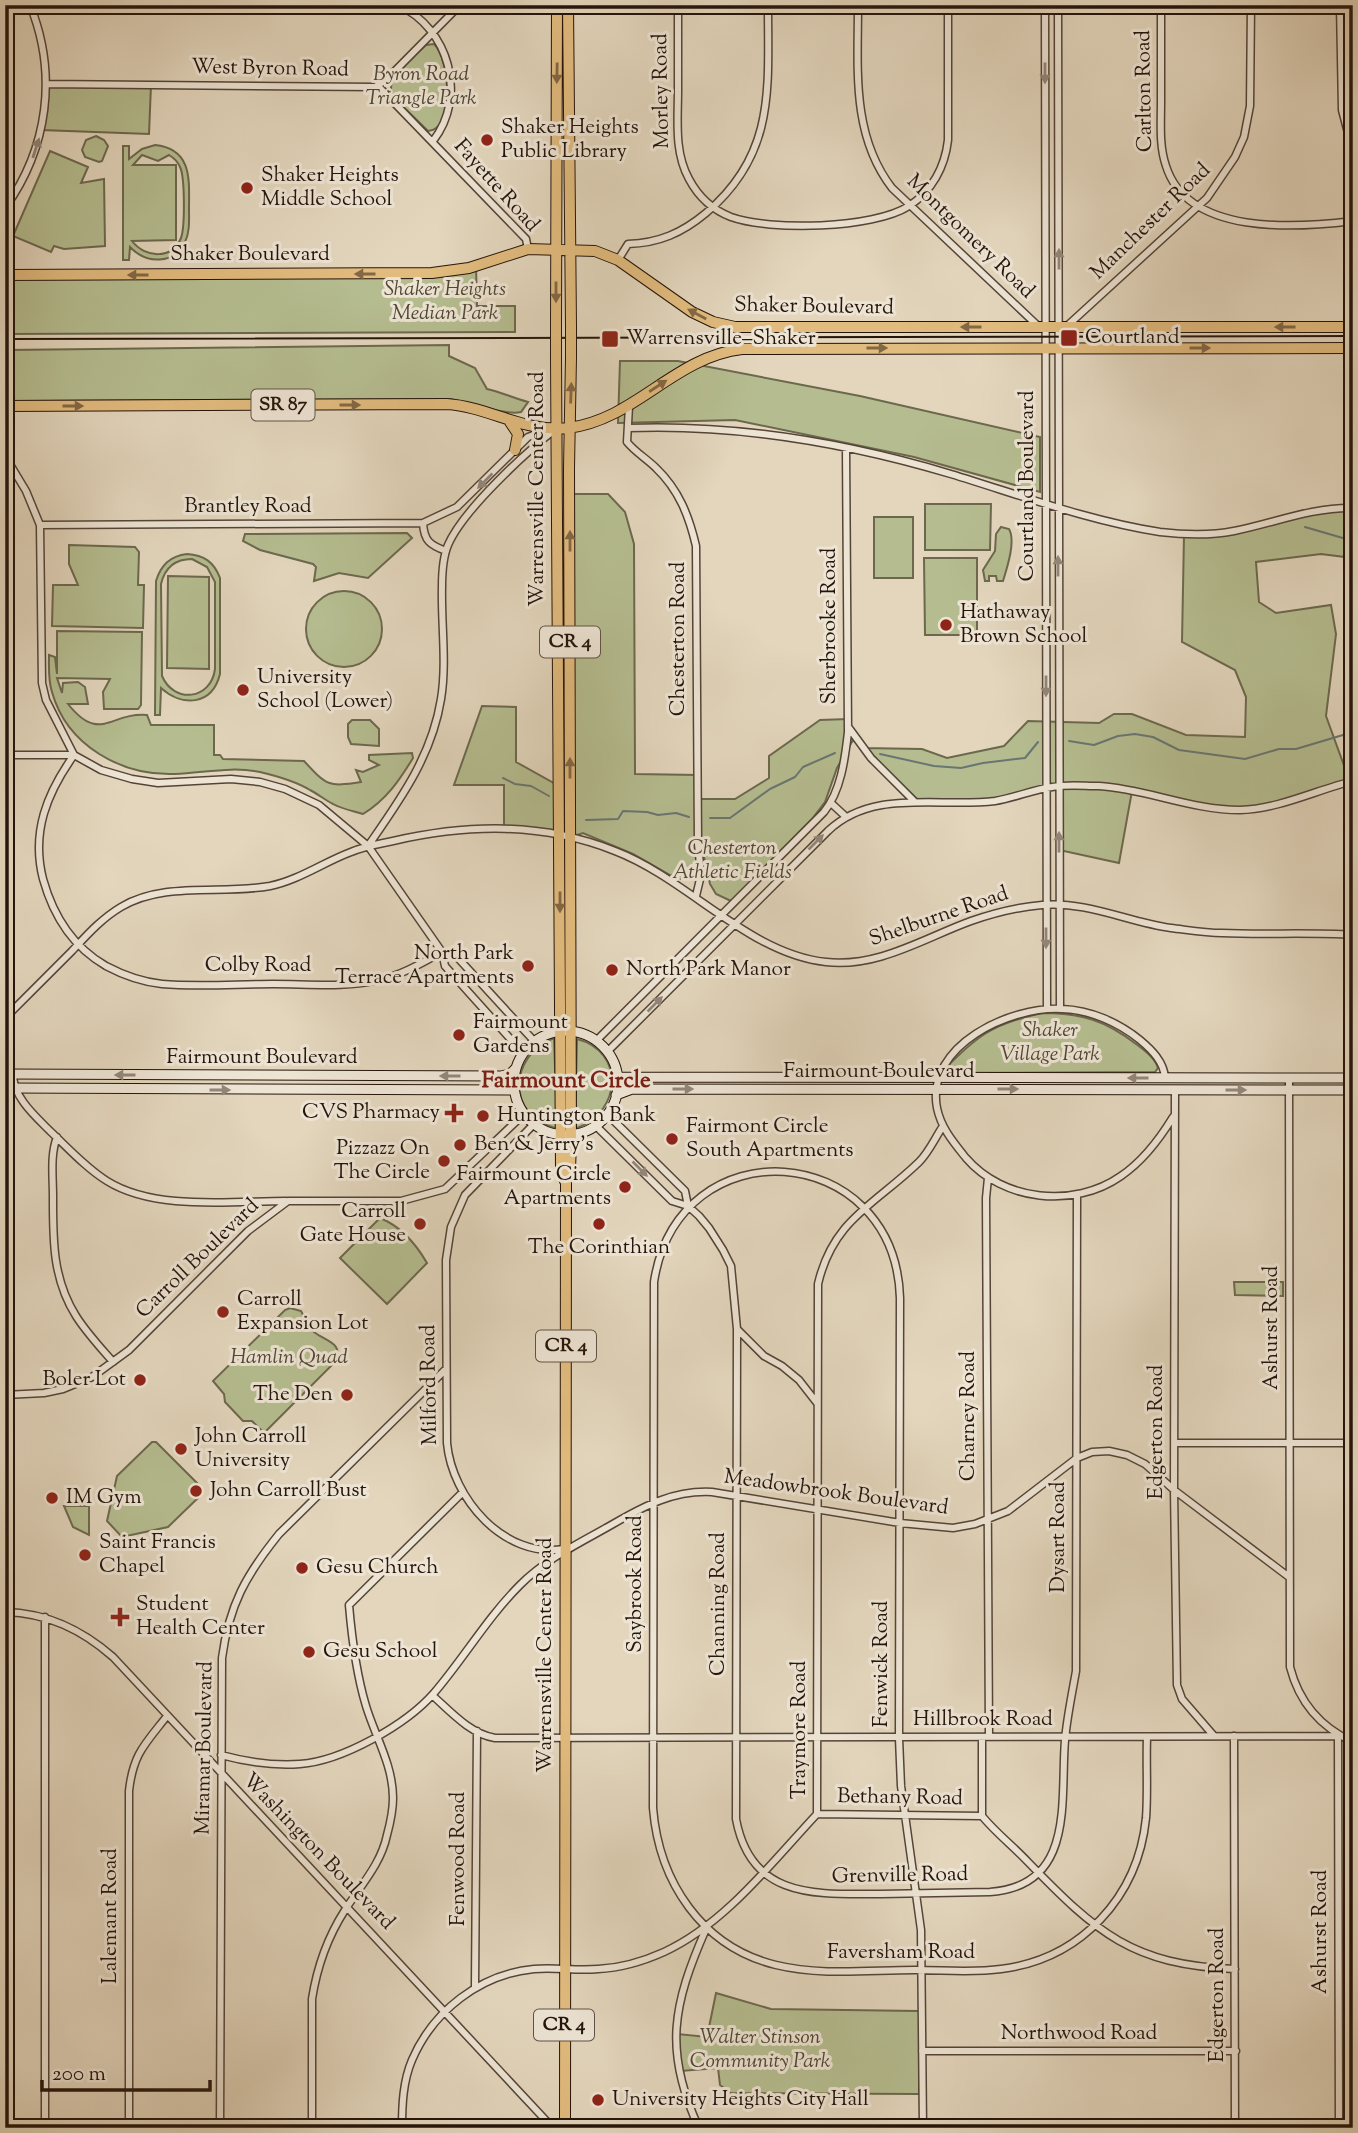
<svg xmlns="http://www.w3.org/2000/svg" width="1358" height="2133" font-family="'Sorts Mill Goudy',serif">
<style>
.green{fill:#b5bd90;stroke:#6c684e;stroke-width:2;fill-rule:evenodd}
.lines{fill:none;stroke-linecap:round;stroke-linejoin:round}
.stream{stroke:#687673;stroke-width:2}
.minor-casing{stroke:#544438;stroke-width:9}
.secondary-casing{stroke:#24140b;stroke-width:11}
.primary-casing{stroke:#24140b;stroke-width:12}
.minor{stroke:#ede4d4;stroke-width:6}
.secondary{stroke:#ede4d4;stroke-width:9}
.primary{stroke:#e2bb7e;stroke-width:10}
.tram{stroke:#24140b;stroke-width:2}
.primary-bridge-casing{stroke:#24140b;stroke-width:12;stroke-linecap:butt}
.primary-bridge{stroke:#e2bb7e;stroke-width:10}
.oneway{fill:#836844}
.oneway2{fill:#93867a}
.poi-dot{fill:#8f2418;stroke:#ede4d4;stroke-width:2.5}
.labels{text-anchor:middle;dominant-baseline:central;stroke-width:6;stroke-linejoin:round;paint-order:stroke}
.shield{fill:#ede4d4;stroke:#605247;stroke-width:2}
.shield-label{font-size:19px;font-weight:bold;fill:#24140b}
.street-label{font-size:21px;fill:#24140b;stroke:#ede4d4}
.park-label{font-size:21px;font-style:italic;fill:#504733;stroke:#ede4d4}
.poi-label{font-size:21px;fill:#24140b;stroke:#ede4d4;text-anchor:start}
.neighbourhood-label{font-size:23px;font-weight:bold;fill:#7a1f14;stroke:#ede4d4}
</style>
<rect width="100%" height="100%" fill="#e3d6bd"/>
<filter id="stains"><feTurbulence type="fractalNoise" baseFrequency=".00286" numOctaves="4"/><feColorMatrix values="0 0 0 0 .2 0 0 0 0 .09 0 0 0 0 .02 0 0 0 .5 -.17"/></filter>
<radialGradient id="worn" r=".72"><stop offset=".6" stop-color="#630" stop-opacity="0"/><stop offset="1" stop-color="#630" stop-opacity=".3"/></radialGradient>
<path class="green" d="M434,44C450,59 455,130 428,131L392,96C385,75 412,58 426,45Z
M46,84L151,85L149,134L41,130Z
M96,136L104,140L108,146L102,161L99,162L85,157L82,150L86,140Z
M155,145C193,149 189,181 189,209C189,220 190,232 185,242C174,265 146,264 130,247L129,260H123V146H129V159L142,149ZM142,155L158,161L169,155C174,158 178,162 180,167C185,177 185,227 181,238C172,260 145,258 132,241L176,240V165H133Z
M50,151L88,167L81,183L104,179L105,246L64,249L54,246L51,252L13,236Z
M476,266L477,306H515V332L5,334V275L415,274Z
M449,345V356L475,368L487,389C501,392 513,398 528,402L521,412C505,416 469,402 450,399L5,401V350Z
M620,361H678L860,396L1040,437V492L914,457L735,420L618,423Z
M569,494H608L625,512L634,544L635,774L698,775V799H735L769,778V756L820,720L848,719V726L863,748L922,749L947,758L1004,746L1028,721L1099,723L1114,714H1132L1186,735L1245,737L1246,697L1235,670L1182,642L1184,535L1210,534L1313,511L1353,508V558L1321,554L1256,562L1259,602L1276,613L1331,605L1336,634L1326,716L1350,782C1316,793 1281,806 1245,809C1207,813 1168,800 1132,791L1119,863L1059,850L1058,786L1011,798L921,803L853,740L837,768L825,802L812,819L731,901L716,894L710,884L701,843L695,845L697,861L695,870L681,879L670,875L633,854L583,833L571,837L504,828V785H454L482,706L516,707V762L570,792Z
M925,504H991L990,550H925Z
M874,517H913V578H874Z
M1001,527L1009,529C1016,541 1007,568 1003,581H997L996,576H989V581H985L983,570L995,551L996,534Z
M407,533L412,538L368,578L339,573L314,581L316,567L313,564L260,550L243,541L245,534Z
M69,545L135,547L139,552L138,585H144L143,628L52,626L53,585H78L69,564Z
M187,554C204,555 214,562 220,578V674C212,706 182,707 161,688L160,715H155L156,581C161,565 170,556 187,554ZM192,559L207,567L215,582V669C211,700 174,704 162,676L161,584C165,567 176,559 192,559Z
M924,558H977V635H925Z
M168,576L209,577V669L167,668Z
M306 629a38 38 0 1 1 76 0a38 38 0 1 1-76 0Z
M57,631L142,632L141,705L138,709H104L103,692L110,679L57,678L62,693L63,683L78,682L85,687L88,704H68C100,744 110,712 147,715L151,725H214V755H220L223,759L304,761C327,786 328,787 361,782L356,770L363,772L379,765L369,760V755L412,753L413,758C399,781 386,800 363,814C353,811 342,809 333,804C325,800 318,794 310,790C295,781 277,776 260,772C231,766 204,773 175,774C122,776 67,746 52,692C48,680 49,667 49,655L55,657L57,674Z
M352,720H370L379,729V746L351,744L348,737V724Z
M1042,1013C1081,1013 1105,1020 1136,1044C1144,1050 1155,1058 1158,1068L1155,1072L941,1073C976,1036 992,1024 1042,1013Z
M554,1038L557,1126L555,1128C506,1115 509,1055 554,1038Z
M577,1039C625,1051 622,1112 577,1128L575,1127Z
M380,1218C400,1226 416,1244 427,1263L387,1304L340,1258Z
M1234,1282H1283V1296L1235,1295Z
M290,1308L301,1311C305,1318 308,1326 314,1332C325,1341 344,1343 336,1361L264,1433L252,1421H243L225,1402L224,1394L213,1381L285,1310Z
M152,1442H156L201,1487V1495L168,1527L122,1537L107,1521L117,1476Z
M64,1506H89V1535L73,1527Z
M716,1993L771,2009L919,2011V2094L731,2093L720,2085L718,2068L681,2071L678,2034L707,2037Z"/>
<g class="lines">
<path class="stream" d="M1305,527L1353,541
M1069,741L1094,745L1118,736L1135,734L1153,737L1179,750L1245,759L1279,749H1296L1353,732
M880,754L934,766L961,768L983,763L1025,758L1038,742
M503,778L515,784L531,786L549,796
M710,818H730L770,789L795,777L803,767L835,753
M586,820L618,819L623,811L647,812L658,815L676,813L689,817"/>
<g class="minor-casing">
<path id="minor" d="M398,5C449,28 468,96 433,141
M678,5C678,34 678,62 678,90C678,120 674,152 689,179C698,196 713,210 731,217C770,231 873,229 909,206C932,191 945,167 948,140V5
M858,5C858,68 851,135 892,188L1038,326
M1045,5L1047,1009
M1058,5L1060,1009
M1161,5C1161,38 1161,70 1161,102C1161,123 1159,146 1166,166C1188,236 1296,228 1353,221
M1340,5L1342,110L1353,152
M46,84L375,87L386,80L460,5
M378,86L526,239L528,249
M5,208C48,148 58,74 30,5
M618,260L628,244C659,243 682,233 706,213C776,154 768,88 768,5
M1067,326L1207,198L1235,157L1244,137L1250,106L1251,5
M629,406L627,442C635,452 647,459 656,468C679,490 689,516 696,546L698,844L701,875L696,896
M628,428C737,424 847,443 951,474C1020,495 1089,521 1160,532C1185,535 1209,536 1234,531C1274,523 1312,507 1353,508
M5,456L26,491L40,525L42,683L46,700L74,755C47,793 31,832 43,879C53,915 73,947 106,966C123,975 143,982 162,984C198,987 237,984 273,984C308,984 346,988 379,980C402,975 422,963 442,952
M423,523C424,541 430,545 446,551
M40,525L423,523L457,507L528,437L545,431
M849,728L871,758L915,802
M5,755H74L101,770L132,779L158,783L231,779L260,782L285,789L319,805L368,846L442,952L445,966L523,1053
M831,803L845,816
M368,846C400,800 432,756 441,699C447,662 441,624 442,587C442,574 443,557 448,545C463,510 526,452 557,428
M442,952L450,953L457,957L535,1042
M5,1018C27,996 50,973 72,951C87,935 101,919 121,907C165,881 221,895 270,886C299,880 324,862 351,852C365,846 379,844 393,841C468,824 542,822 615,851C688,879 749,954 826,962C878,968 924,938 971,921C994,913 1018,907 1042,905C1087,901 1128,922 1171,928C1188,930 1205,933 1222,933C1265,935 1309,932 1353,935
M596,1041L824,812C841,791 845,759 848,732L846,448
M607,1052L828,831C873,788 939,808 995,801C1014,798 1032,790 1052,787C1067,784 1084,786 1099,786C1147,789 1191,810 1240,810C1279,809 1316,790 1353,781
M13,1074C13,1097 35,1116 50,1131C68,1148 86,1168 107,1181C155,1211 231,1201 286,1201
M1165,1078C1164,1062 1152,1050 1140,1040C1118,1022 1090,1010 1062,1009C1011,1006 925,1045 937,1108C941,1128 954,1143 966,1158C1003,1201 1074,1209 1121,1176C1143,1161 1159,1140 1173,1117
M1289,1078L1290,1667C1299,1702 1320,1727 1353,1742
M1175,1090L1174,1490L1177,1685L1182,1699L1214,1736
M607,1114L685,1191L688,1206
M534,1124L465,1195L451,1227L446,1260L447,1443C452,1498 504,1559 564,1549
M595,1125L672,1201L688,1206L699,1216L709,1228L723,1250L731,1266L737,1329L764,1356L782,1366L799,1380L817,1403
M57,1137C50,1155 53,1177 53,1196C53,1238 52,1278 76,1316C86,1332 100,1347 113,1362
M988,1178L986,1198L989,1737
M737,1329L736,1819C751,1900 817,1894 881,1894C917,1893 954,1893 990,1892C1076,1886 1060,1800 1065,1740C1067,1717 1072,1694 1076,1671L1077,1195
M5,1395L44,1393L63,1389L92,1377L129,1350L248,1231L288,1201H401L445,1189L524,1114
M1174,1443H1353
M5,1612C48,1613 82,1630 113,1657L553,2128
M45,1617V2128
M432,1695C450,1711 470,1734 495,1738L1338,1736
M1234,1736L1235,2128
M1338,1736L1339,2128
M982,1737V1816C996,1833 1013,1846 1028,1862C1097,1933 1132,1965 1235,1969
M221,1755C247,1762 273,1766 300,1764C342,1761 406,1725 434,1693C464,1658 487,1618 520,1585C547,1558 580,1543 613,1524C644,1506 674,1490 712,1492L900,1523L953,1528L975,1524L1008,1511L1077,1458L1092,1452L1109,1451L1127,1455L1145,1464L1174,1490L1289,1577
M817,1814L982,1816
M475,1987L477,1731
M922,2051H1236
M129,2128V1791C133,1754 145,1744 167,1716
M220,2128L222,1658C229,1605 246,1575 279,1534L446,1369
M312,2128V1999C317,1967 327,1938 345,1910C361,1885 381,1864 387,1835C390,1824 393,1810 393,1798C393,1765 375,1736 366,1706C356,1673 352,1640 349,1605L462,1493
M402,2128C402,2105 403,2081 412,2060C433,2011 480,1974 534,1969C555,1967 576,1971 598,1969C620,1968 644,1961 664,1952C725,1924 772,1862 817,1814L818,1284C833,1219 876,1204 919,1162C929,1152 935,1138 943,1126
M699,2128C663,2051 673,2004 706,1929
M923,2128L921,1930L901,1786L899,1738L900,1298C895,1140 678,1125 654,1282L653,1808C659,1882 702,1947 776,1965C821,1976 870,1970 915,1970C944,1970 973,1973 1001,1969C1081,1959 1138,1897 1146,1818C1148,1792 1146,1764 1147,1738"/>
</g>
<g class="secondary-casing">
<path id="secondary" d="M514 1083a52 52 0 1 1 104 0a52 52 0 1 1-104 0Z
M5,1074L501,1076L510,1074L516,1068
M617,1077L1353,1078
M5,1088L514,1090
M616,1095L632,1089L1353,1090"/>
</g>
<g class="primary-casing">
<path id="primary" d="M568,5L571,326
M5,275L432,273L469,268L528,249L595,251L618,260L692,312L713,322L735,327H1353
M556,326L557,5
M556,359L561,1169L565,1181
M5,406L447,404C489,407 525,433 568,428C635,420 674,357 742,349L1353,348
M510,422L518,434L515,450
M565,2128L566,1182L570,1168L571,1145L569,468L571,358"/>
</g>
<use href="#minor" class="minor"/>
<use href="#secondary" class="secondary"/>
<use href="#primary" class="primary"/>
<path class="tram" d="M5,339L1353,336"/>
<g class="primary-bridge-casing">
<path id="primary-bridge" d="M556,326V359
M571,326V358"/>
</g>
<use href="#primary-bridge" class="primary-bridge"/>
</g>
<defs><path id="oneway-solid" d="M-6-.8H1V-3.2L6.5 0L1 3.2V.8H-6Z" transform="scale(1.75)"/></defs>
<g class="oneway">
<use href="#oneway-solid" transform="translate(557 73) rotate(91)"/>
<use href="#oneway-solid" transform="translate(365 274) rotate(180)"/>
<use href="#oneway-solid" transform="translate(138 275) rotate(180)"/>
<use href="#oneway-solid" transform="translate(556 292) rotate(90)"/>
<use href="#oneway-solid" transform="translate(697 314) rotate(-152)"/>
<use href="#oneway-solid" transform="translate(971 327) rotate(180)"/>
<use href="#oneway-solid" transform="translate(1285 327) rotate(-180)"/>
<use href="#oneway-solid" transform="translate(877 348)"/>
<use href="#oneway-solid" transform="translate(1200 348)"/>
<use href="#oneway-solid" transform="translate(658 386) rotate(-33)"/>
<use href="#oneway-solid" transform="translate(571 393) rotate(-88)"/>
<use href="#oneway-solid" transform="translate(350 405)"/>
<use href="#oneway-solid" transform="translate(73 406)"/>
<use href="#oneway-solid" transform="translate(570 541) rotate(-90)"/>
<use href="#oneway-solid" transform="translate(570 768) rotate(-90)"/>
<use href="#oneway-solid" transform="translate(560 902) rotate(90)"/>
</g>
<g class="oneway2">
<use href="#oneway-solid" transform="translate(1045 73) rotate(90)"/>
<use href="#oneway-solid" transform="translate(36 148) rotate(-72)"/>
<use href="#oneway-solid" transform="translate(1059 259) rotate(-90)"/>
<use href="#oneway-solid" transform="translate(485 481) rotate(135)"/>
<use href="#oneway-solid" transform="translate(1058 566) rotate(-90)"/>
<use href="#oneway-solid" transform="translate(1046 686) rotate(90)"/>
<use href="#oneway-solid" transform="translate(816 842) rotate(-45)"/>
<use href="#oneway-solid" transform="translate(1059 842) rotate(-90)"/>
<use href="#oneway-solid" transform="translate(1046 938) rotate(90)"/>
<use href="#oneway-solid" transform="translate(655 1004) rotate(-45)"/>
<use href="#oneway-solid" transform="translate(125 1075) rotate(-180)"/>
<use href="#oneway-solid" transform="translate(450 1076) rotate(-180)"/>
<use href="#oneway-solid" transform="translate(1138 1078) rotate(-180)"/>
<use href="#oneway-solid" transform="translate(683 1089)"/>
<use href="#oneway-solid" transform="translate(1008 1089)"/>
<use href="#oneway-solid" transform="translate(220 1090)"/>
<use href="#oneway-solid" transform="translate(1236 1090)"/>
<use href="#oneway-solid" transform="translate(640 1169) rotate(45)"/>
</g>
<g class="poi-dot">
<circle cx="487" cy="140" r="7"/>
<circle cx="247" cy="188" r="7"/>
<rect x="1060" y="329" width="18" height="18" rx="3.5"/>
<rect x="601" y="330" width="18" height="18" rx="3.5"/>
<circle cx="946" cy="625" r="7"/>
<circle cx="243" cy="690" r="7"/>
<circle cx="528" cy="966" r="7"/>
<circle cx="612" cy="970" r="7"/>
<circle cx="459" cy="1035" r="7"/>
<path d="M450.5 1102.5h7v7h7v7h-7v7h-7v-7h-7v-7h7z"/>
<circle cx="483" cy="1116" r="7"/>
<circle cx="672" cy="1139" r="7"/>
<circle cx="460" cy="1145" r="7"/>
<circle cx="444" cy="1161" r="7"/>
<circle cx="625" cy="1187" r="7"/>
<circle cx="420" cy="1224" r="7"/>
<circle cx="599" cy="1224" r="7"/>
<circle cx="223" cy="1312" r="7"/>
<circle cx="140" cy="1380" r="7"/>
<circle cx="347" cy="1395" r="7"/>
<circle cx="181" cy="1449" r="7"/>
<circle cx="196" cy="1491" r="7"/>
<circle cx="52" cy="1498" r="7"/>
<circle cx="85" cy="1555" r="7"/>
<circle cx="302" cy="1568" r="7"/>
<path d="M116.5 1606.5h7v7h7v7h-7v7h-7v-7h-7v-7h7z"/>
<circle cx="309" cy="1652" r="7"/>
<circle cx="598" cy="2100" r="7"/>
</g>
<g class="labels">
<g class="shield">
<rect x="251.5" y="389.5" width="63" height="31" rx="5"/>
<rect x="540" y="626.5" width="60" height="31" rx="5"/>
<rect x="536" y="1330.5" width="60" height="31" rx="5"/>
<rect x="534" y="2009.5" width="60" height="31" rx="5"/>
</g>
<g class="shield-label">
<text x="283" y="405">SR 87</text>
<text x="570" y="642">CR 4</text>
<text x="566" y="1346">CR 4</text>
<text x="564" y="2025">CR 4</text>
</g>
<g class="street-label">
<text transform="translate(270 69) rotate(1)">West Byron Road</text>
<text transform="translate(662 91) rotate(-91)">Morley Road</text>
<text transform="translate(1145 91) rotate(-91)">Carlton Road</text>
<text transform="translate(496 186) rotate(48)">Fayette Road</text>
<text transform="translate(1151 222) rotate(-44)">Manchester Road</text>
<text transform="translate(970 237) rotate(44)">Montgomery Road</text>
<text x="250" y="255">Shaker Boulevard</text>
<text transform="translate(814 307) rotate(1)">Shaker Boulevard</text>
<text transform="translate(1028 486) rotate(-90)">Courtland Boulevard</text>
<text transform="translate(538 489) rotate(-90)">Warrensville Center Road</text>
<text x="248" y="507">Brantley Road</text>
<text transform="translate(830 626) rotate(-90)">Sherbrooke Road</text>
<text transform="translate(679 639) rotate(-90)">Chesterton Road</text>
<text transform="translate(939 917) rotate(-19)">Shelburne Road</text>
<text x="258" y="966">Colby Road</text>
<text x="262" y="1058">Fairmount Boulevard</text>
<text x="879" y="1072">Fairmount Boulevard</text>
<text transform="translate(198 1259) rotate(-44)">Carroll Boulevard</text>
<text transform="translate(1272 1328) rotate(-90)">Ashurst Road</text>
<text transform="translate(430 1385) rotate(-91)">Milford Road</text>
<text transform="translate(969 1416) rotate(-90)">Charney Road</text>
<text transform="translate(1157 1432) rotate(-90)">Edgerton Road</text>
<text transform="translate(836 1493) rotate(8)">Meadowbrook Boulevard</text>
<text transform="translate(1059 1537) rotate(-90)">Dysart Road</text>
<text transform="translate(636 1584) rotate(-90)">Saybrook Road</text>
<text transform="translate(719 1604) rotate(-90)">Channing Road</text>
<text transform="translate(546 1655) rotate(-90)">Warrensville Center Road</text>
<text transform="translate(882 1664) rotate(-90)">Fenwick Road</text>
<text x="983" y="1720">Hillbrook Road</text>
<text transform="translate(800 1730) rotate(-90)">Traymore Road</text>
<text transform="translate(205 1748) rotate(-89)">Miramar Boulevard</text>
<text transform="translate(900 1798) rotate(1)">Bethany Road</text>
<text transform="translate(318 1852) rotate(46)">Washington Boulevard</text>
<text transform="translate(459 1859) rotate(-90)">Fenwood Road</text>
<text transform="translate(900 1876) rotate(-1)">Grenville Road</text>
<text transform="translate(111 1916) rotate(-90)">Lalemant Road</text>
<text transform="translate(1321 1932) rotate(-90)">Ashurst Road</text>
<text x="901" y="1953">Faversham Road</text>
<text transform="translate(1218 1995) rotate(-90)">Edgerton Road</text>
<text x="1079" y="2034">Northwood Road</text>
</g>
<g class="park-label">
<text x="421" y="75">Byron Road<tspan x="421" dy="24">Triangle Park</tspan></text>
<text x="445" y="290">Shaker Heights<tspan x="445" dy="24">Median Park</tspan></text>
<text x="732" y="849">Chesterton<tspan x="732" dy="24">Athletic Fields</tspan></text>
<text x="1050" y="1031">Shaker<tspan x="1050" dy="24">Village Park</tspan></text>
<text x="289" y="1358">Hamlin Quad</text>
<text x="760" y="2038">Walter Stinson<tspan x="760" dy="24">Community Park</tspan></text>
</g>
<g class="poi-label">
<text x="501" y="128">Shaker Heights<tspan x="501" dy="24">Public Library</tspan></text>
<text x="261" y="176">Shaker Heights<tspan x="261" dy="24">Middle School</tspan></text>
<text x="1085" y="338">Courtland</text>
<text x="626" y="339">Warrensville–Shaker</text>
<text x="960" y="613">Hathaway<tspan x="960" dy="24">Brown School</tspan></text>
<text x="257" y="678">University<tspan x="257" dy="24">School (Lower)</tspan></text>
<text x="514" y="954" text-anchor="end">North Park<tspan x="514" dy="24">Terrace Apartments</tspan></text>
<text x="626" y="970">North Park Manor</text>
<text x="473" y="1023">Fairmount<tspan x="473" dy="24">Gardens</tspan></text>
<text x="440" y="1113" text-anchor="end">CVS Pharmacy</text>
<text x="497" y="1116">Huntington Bank</text>
<text x="686" y="1127">Fairmont Circle<tspan x="686" dy="24">South Apartments</tspan></text>
<text x="474" y="1145">Ben &amp; Jerry's</text>
<text x="430" y="1149" text-anchor="end">Pizzazz On<tspan x="430" dy="24">The Circle</tspan></text>
<text x="611" y="1175" text-anchor="end">Fairmount Circle<tspan x="611" dy="24">Apartments</tspan></text>
<text x="406" y="1212" text-anchor="end">Carroll<tspan x="406" dy="24">Gate House</tspan></text>
<text x="599" y="1248" text-anchor="middle">The Corinthian</text>
<text x="237" y="1300">Carroll<tspan x="237" dy="24">Expansion Lot</tspan></text>
<text x="126" y="1380" text-anchor="end">Boler Lot</text>
<text x="333" y="1395" text-anchor="end">The Den</text>
<text x="195" y="1437">John Carroll<tspan x="195" dy="24">University</tspan></text>
<text x="210" y="1491">John Carroll Bust</text>
<text x="66" y="1498">IM Gym</text>
<text x="99" y="1543">Saint Francis<tspan x="99" dy="24">Chapel</tspan></text>
<text x="316" y="1568">Gesu Church</text>
<text x="136" y="1605">Student<tspan x="136" dy="24">Health Center</tspan></text>
<text x="323" y="1652">Gesu School</text>
<text x="612" y="2100">University Heights City Hall</text>
</g>
<g class="neighbourhood-label">
<text x="566" y="1081">Fairmount Circle</text>
</g>
</g>
<rect width="1358" height="2133" fill="none" stroke="#e3d6bd" stroke-width="28"/>
<rect x="7" y="7" width="1344" height="2119" fill="none" stroke="#24140b" stroke-width="3.5"/>
<rect x="14" y="14" width="1330" height="2105" fill="none" stroke="#24140b" stroke-width="2"/>
<path d="M42 2080v10h168v-10" fill="none" stroke="#24140b" stroke-width="3.5"/>
<text x="52" y="2080" font-size="21" fill="#24140b" stroke="#ede4d4" stroke-width="5" paint-order="stroke">200 m</text>
<rect width="100%" height="100%" filter="url(#stains)"/>
<rect width="100%" height="100%" fill="url(#worn)"/>
</svg>
